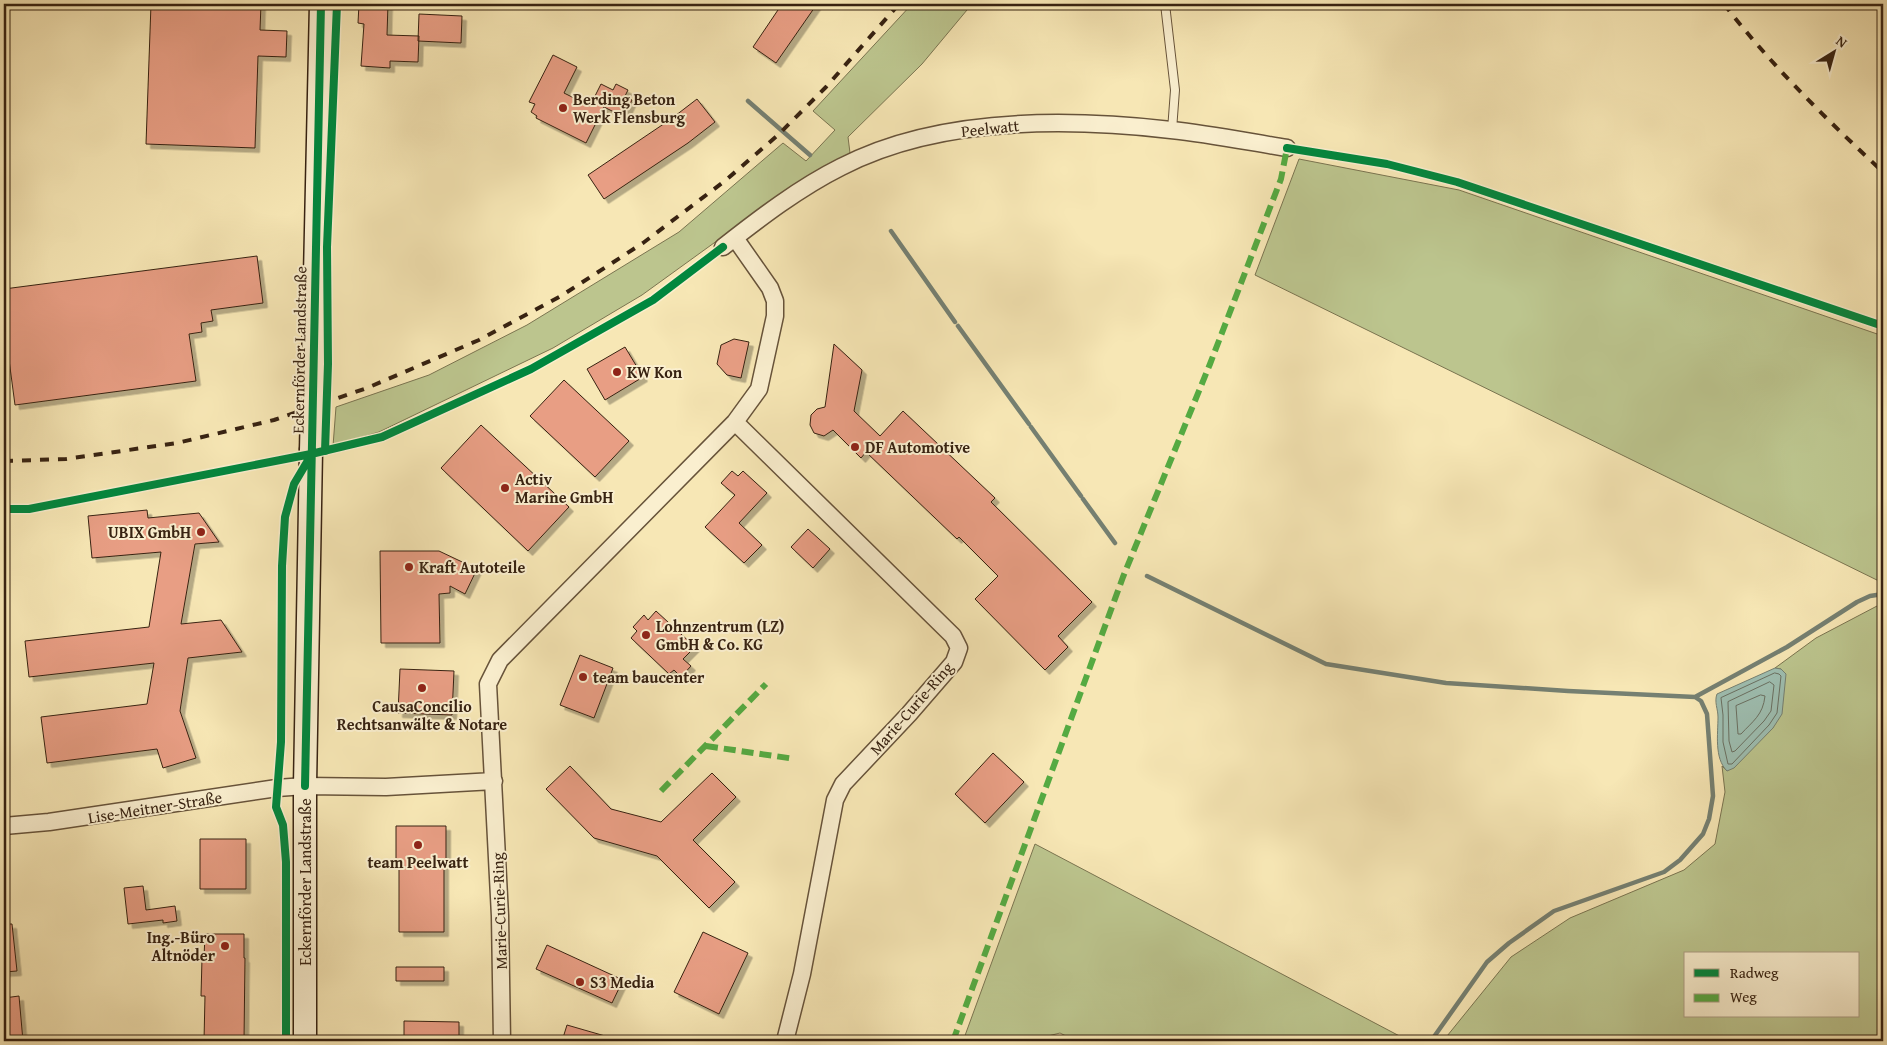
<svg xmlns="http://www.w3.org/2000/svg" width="1887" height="1045" font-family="'Gentium Book Plus',serif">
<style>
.green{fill:#bcc58e;stroke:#7a7450;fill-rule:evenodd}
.water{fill:#9ebfb2;stroke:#758072}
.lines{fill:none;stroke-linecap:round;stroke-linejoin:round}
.shore{stroke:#6a7062;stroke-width:1}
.stream{stroke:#758072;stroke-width:4.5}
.building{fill:#e89e84;stroke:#372211;filter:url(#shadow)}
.lane-casing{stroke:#67533a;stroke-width:10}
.street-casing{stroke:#67533a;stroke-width:19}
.secondary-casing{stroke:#372211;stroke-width:25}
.lane{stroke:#faefcf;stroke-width:8}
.street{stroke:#faefcf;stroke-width:16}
.secondary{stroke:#faefcf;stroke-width:22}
.rail{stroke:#372211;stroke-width:4;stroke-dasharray:9 9;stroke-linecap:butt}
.secondary-bridge-casing{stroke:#372211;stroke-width:25;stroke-linecap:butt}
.secondary-bridge{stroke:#faefcf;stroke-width:22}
.quiet{stroke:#55aa42;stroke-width:6;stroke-dasharray:12 6;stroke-linecap:butt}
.cycleway-casing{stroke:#faefcf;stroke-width:11}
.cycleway{stroke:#00873e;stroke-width:8}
.poi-dot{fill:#8f2418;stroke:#faefcf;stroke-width:2}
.labels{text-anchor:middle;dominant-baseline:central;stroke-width:4;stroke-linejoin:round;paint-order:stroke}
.poi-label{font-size:16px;font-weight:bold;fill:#372211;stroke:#faefcf;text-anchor:start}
.street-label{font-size:16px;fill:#372211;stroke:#faefcf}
</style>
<defs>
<filter id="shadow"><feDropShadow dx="4.5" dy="4.5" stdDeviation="0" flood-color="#0004"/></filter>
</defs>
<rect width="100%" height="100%" fill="#f7e7b5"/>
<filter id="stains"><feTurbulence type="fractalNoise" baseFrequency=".004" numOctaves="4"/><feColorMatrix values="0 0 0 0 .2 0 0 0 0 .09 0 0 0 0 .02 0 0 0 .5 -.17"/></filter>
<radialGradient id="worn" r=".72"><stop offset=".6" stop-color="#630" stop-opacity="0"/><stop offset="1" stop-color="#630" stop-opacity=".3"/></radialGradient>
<path class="green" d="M912,4H972L922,64L848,137L850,153L779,196L642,295L553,348L379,432L333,446L336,407L429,375L527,325L679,232L783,143L806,161L835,130L813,111Z
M1299,159L1459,190L1883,336V583L1255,275Z
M1883,605V1041H1443L1511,957L1570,918L1684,870L1715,844L1725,792L1722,766L1727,771L1773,728L1781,669L1775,668L1816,638L1877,606ZM1686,954H1858V1016H1686Z
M1035,844L1409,1041H1076L1060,1033L1044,1037L1042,1041H963Z"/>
<path class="water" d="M1775,668L1781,669L1786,674L1782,714L1773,728L1734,768L1727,771C1714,758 1718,734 1718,717C1718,709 1714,702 1717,694Z"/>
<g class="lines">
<path class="shore" d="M1775,673L1779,674L1781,676L1777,713L1769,725L1732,764H1728L1723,742V715L1721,698Z
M1770,682L1774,685L1771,711L1764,721L1735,751L1732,752L1729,741L1728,702Z
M1761,695L1765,696C1763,715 1753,721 1741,734H1738L1736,706Z"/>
<path class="stream" d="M1882,4L1883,5
M748,101L810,155
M891,231L955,322
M958,326L1029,424
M1031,427L1081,496
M1083,499L1115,543
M1147,576L1326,664L1446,683L1568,691L1695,697L1787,647L1857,602L1870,596L1883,594
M1431,1041L1487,962L1509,943L1554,911L1664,872L1680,860L1703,834L1709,819L1713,796L1707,714L1701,701L1695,697"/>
</g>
<path class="building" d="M151,4H261L260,30L287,31L286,57L258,56L255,148L146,144Z
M359,4H388L387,35L419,36L418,62L390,61V68L361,66L364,24L358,23Z
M782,4H817L776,63L753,47Z
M419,14L462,16L461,43L418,41Z
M553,55L577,67L564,93L590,106L601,84L613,90L616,84L628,90L625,96L632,100L624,117L604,107L586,143L536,118L537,116L531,112L535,104L529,102Z
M697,99L715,122L688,143L604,199L588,175L671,119Z
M257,256L263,303L211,310L213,321L201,323L202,332L189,334L196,381L15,405L4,322V289Z
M734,339L749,342L741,378L727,375L717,364L721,345Z
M834,344L862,370L854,411L880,436L903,411L995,498L991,502L1092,602L1058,636L1068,647L1045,670L975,599L998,576L959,537L957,539L866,452L861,458L833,430L824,436L814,433L810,425L811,415L817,409L825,407Z
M625,347L643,377L605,400L587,369Z
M564,380L629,441L595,477L530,416Z
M481,425L569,507L528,551L441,468Z
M732,471L738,476L743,471L767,493L739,523L762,545L744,563L705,527L735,495L721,483Z
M147,510L148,518L199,513L219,542L195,544L181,624L221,620L242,652L188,658L180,711L196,758L163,768L157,749L47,763L41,717L147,704L154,663L29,677L25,641L149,627L161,552L92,558L88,516Z
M808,529L830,549L813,568L791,547Z
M380,551H439L477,569L465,594L450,586V593L439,594L440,643H381Z
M656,611L695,647L683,659L691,666L681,677L674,670L669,674L631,638L637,631L633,627L644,615L648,620Z
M580,655L613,668L594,718L560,705Z
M400,669L454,671L452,715L398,713Z
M993,753L1024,782L985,823L955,794Z
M570,766L611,809L661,822L712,773L736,797L693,840L735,882L709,908L657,856L594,838L546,789Z
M396,826H446V861H444V932H399V861H396Z
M200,839H246V889H200Z
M143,886L146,910L175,906L177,921L163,923V920L128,924L124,888Z
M4,924H12L17,971L4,972Z
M703,932L748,953L719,1014L674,992Z
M205,934H244V958H245L244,1041H204L205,996H201L202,958H204Z
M547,945L623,980L612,1003L536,969Z
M396,967H444V981H396Z
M19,996L23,1041H4V998Z
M404,1021L459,1022V1041H404Z
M567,1025L612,1038V1041H562Z"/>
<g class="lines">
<g class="lane-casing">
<path id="lane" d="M1165,4L1175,90L1172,130"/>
</g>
<g class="street-casing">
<path id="street" d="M723,247C760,218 799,188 841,167C937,117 1066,118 1171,130C1210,134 1249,142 1287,148
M735,422L953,636L959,648L954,662L909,714L843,784L835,800L802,974L785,1041
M4,826L49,822L277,788L305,786L386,787L494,781
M502,1041L500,916L488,684L500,660L735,422L759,389L775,316V301L770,288L735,238"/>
</g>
<g class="secondary-casing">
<path id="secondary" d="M313,366L321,4
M305,1041V786L311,450"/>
</g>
<use href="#lane" class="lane"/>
<use href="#street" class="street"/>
<use href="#secondary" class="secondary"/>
<path class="rail" d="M1724,4C1771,65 1826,119 1883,172
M4,461L66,459L177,443L274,420L367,388L479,340L561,296L643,243L726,180L778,135L826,87L899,4"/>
<g class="secondary-bridge-casing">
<path id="secondary-bridge" d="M311,450L313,366"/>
</g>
<use href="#secondary-bridge" class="secondary-bridge"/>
<path class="quiet" d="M706,746L795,759
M661,791L766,684
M953,1041L1123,577L1210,364L1281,179L1287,148H1291"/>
<g class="cycleway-casing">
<path id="cycleway" d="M1287,148L1387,164L1457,182L1883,326
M325,451L328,364L327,247L337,4
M4,509H29L311,454L382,437L531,369L653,300L723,247
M305,786L321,4
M286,1041V862L283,825L276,807L281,742L282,566L285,517L294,484L310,457"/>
</g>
<use href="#cycleway" class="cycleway"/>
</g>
<g class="poi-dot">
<circle cx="563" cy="108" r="5"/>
<circle cx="617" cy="372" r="5"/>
<circle cx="855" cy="447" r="5"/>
<circle cx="505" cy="488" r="5"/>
<circle cx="201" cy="532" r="5"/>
<circle cx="409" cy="567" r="5"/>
<circle cx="646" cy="635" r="5"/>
<circle cx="583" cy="677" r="5"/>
<circle cx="422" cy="688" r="5"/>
<circle cx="418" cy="845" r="5"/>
<circle cx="225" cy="946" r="5"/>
<circle cx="580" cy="982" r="5"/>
</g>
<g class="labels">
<g class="poi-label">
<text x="573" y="99">Berding Beton<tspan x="573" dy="18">Werk Flensburg</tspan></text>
<text x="627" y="372">KW Kon</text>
<text x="865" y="447">DF Automotive</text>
<text x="515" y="479">Activ<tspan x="515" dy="18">Marine GmbH</tspan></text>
<text x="191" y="532" text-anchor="end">UBIX GmbH</text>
<text x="419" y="567">Kraft Autoteile</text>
<text x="656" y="626">Lohnzentrum (LZ)<tspan x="656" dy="18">GmbH &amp; Co. KG</tspan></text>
<text x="593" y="677">team baucenter</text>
<text x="422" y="706" text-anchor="middle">CausaConcilio<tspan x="422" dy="18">Rechtsanwälte &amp; Notare</tspan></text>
<text x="418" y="862" text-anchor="middle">team Peelwatt</text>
<text x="215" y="937" text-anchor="end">Ing.-Büro<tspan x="215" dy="18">Altnöder</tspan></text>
<text x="590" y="982">S3 Media</text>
</g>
<g class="street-label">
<text transform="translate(990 128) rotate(-6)">Peelwatt</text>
<text transform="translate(299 350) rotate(-89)">Eckernförder Landstraße</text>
<text transform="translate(911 708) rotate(-49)">Marie-Curie-Ring</text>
<text transform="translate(155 807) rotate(-9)">Lise-Meitner-Straße</text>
<text transform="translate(305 882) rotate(-90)">Eckernförder Landstraße</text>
<text transform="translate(499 911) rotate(-92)">Marie-Curie-Ring</text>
</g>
</g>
<rect width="1887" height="1045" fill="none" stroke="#f7e7b5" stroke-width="20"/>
<rect x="5" y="5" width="1877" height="1035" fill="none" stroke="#372211" stroke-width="2.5"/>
<rect x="10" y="10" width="1867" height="1025" fill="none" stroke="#372211"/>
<rect x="1684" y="952" width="175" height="65" fill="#faefcf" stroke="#ac9d83"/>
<rect x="1694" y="969" width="25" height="8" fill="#00873e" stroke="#ac9d83"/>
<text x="1730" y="978" font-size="15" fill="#372211">Radweg</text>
<rect x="1694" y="994" width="25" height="8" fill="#55aa42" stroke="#ac9d83"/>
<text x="1730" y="1002" font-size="15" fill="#372211">Weg</text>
<g transform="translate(1834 52) rotate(37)" stroke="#faefcf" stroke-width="4" paint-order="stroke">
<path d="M0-4L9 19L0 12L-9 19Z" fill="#372211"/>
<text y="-8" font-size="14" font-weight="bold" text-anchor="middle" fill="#372211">N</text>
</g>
<rect width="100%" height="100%" filter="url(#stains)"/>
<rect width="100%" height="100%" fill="url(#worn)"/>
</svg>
